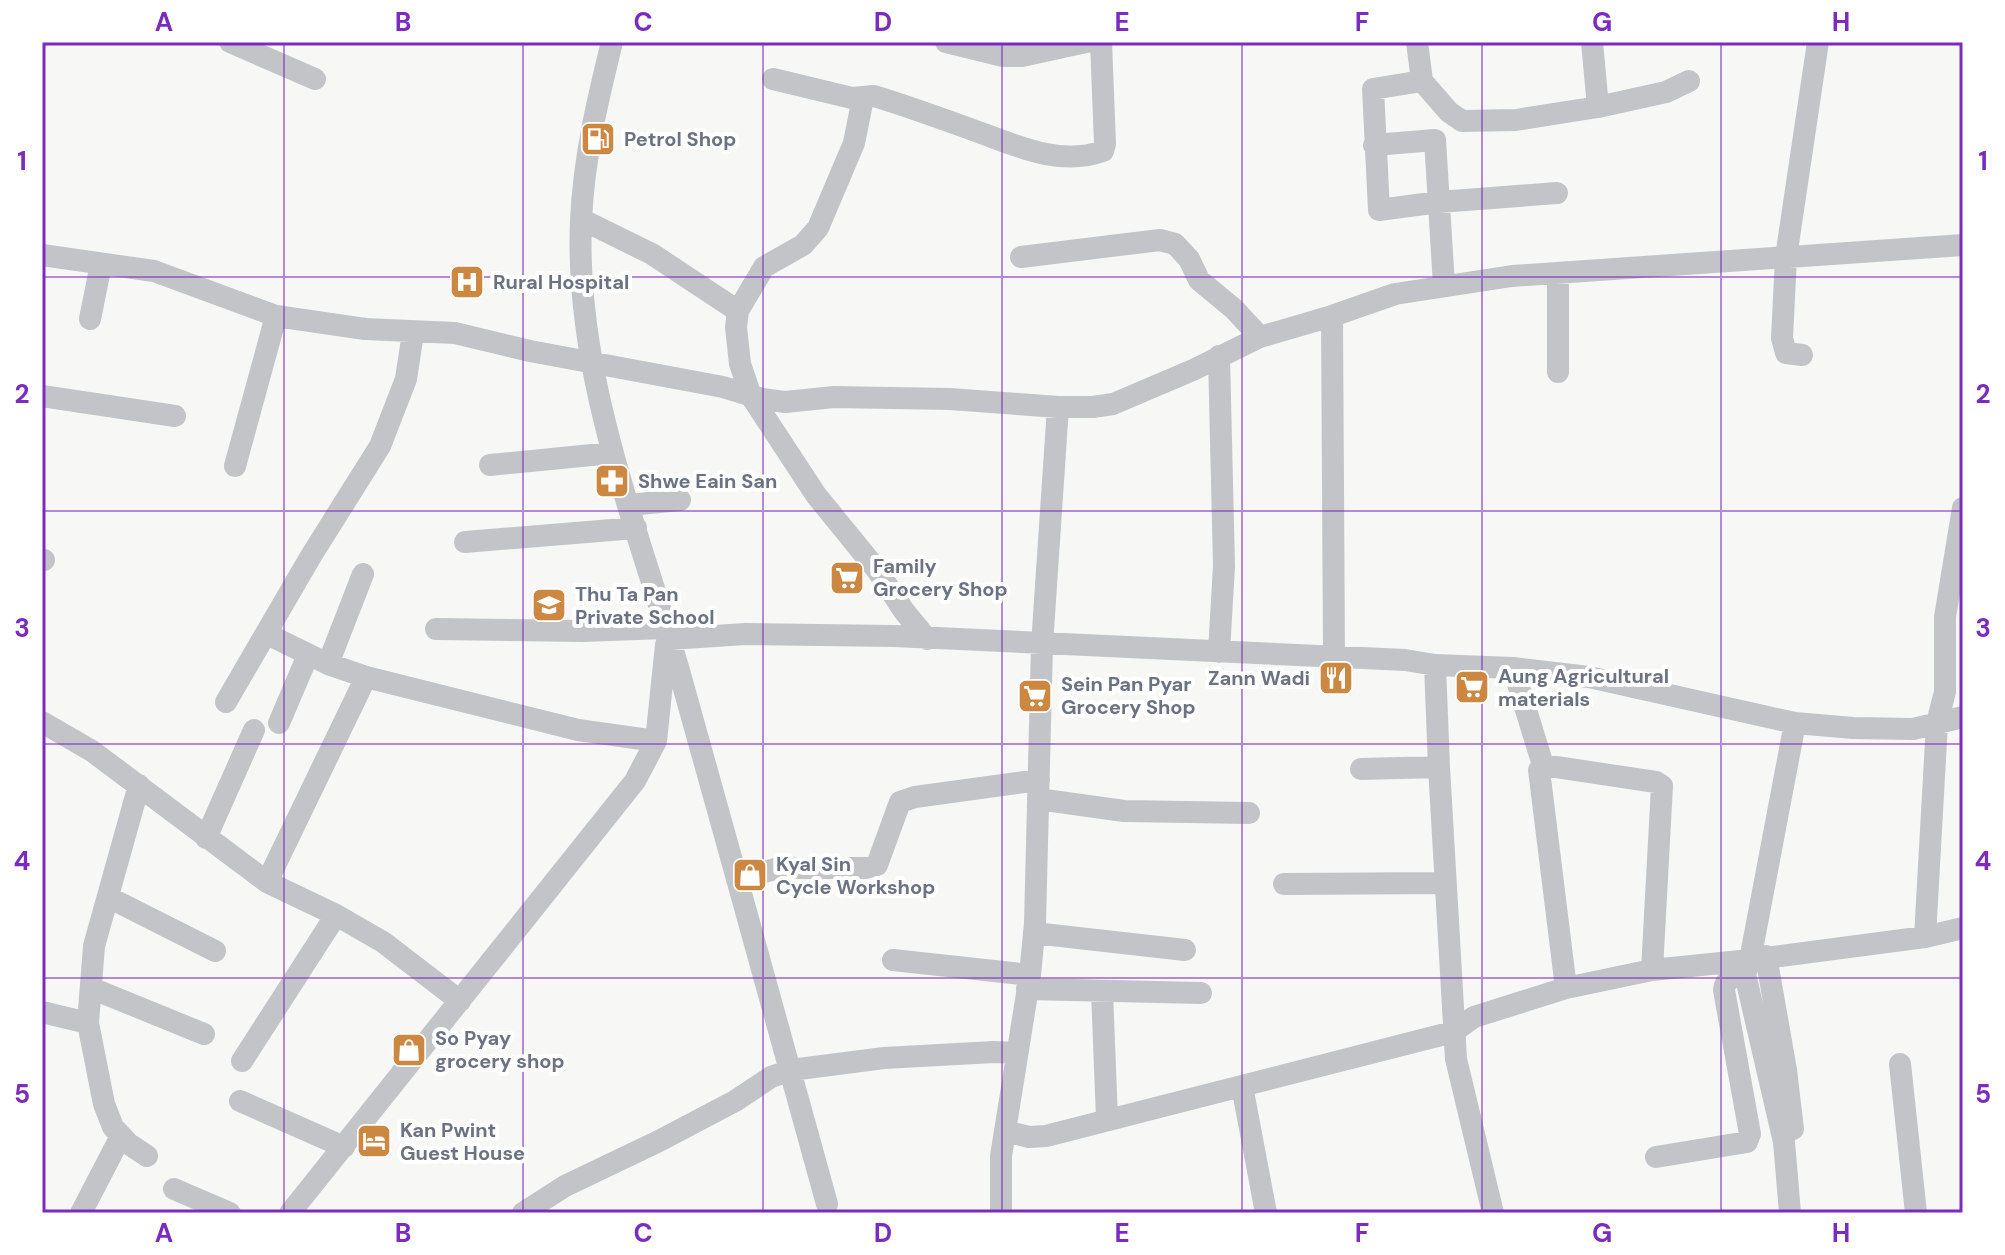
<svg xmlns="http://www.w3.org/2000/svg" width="2005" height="1255" font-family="'DM Sans',sans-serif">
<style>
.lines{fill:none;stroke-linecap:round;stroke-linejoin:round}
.minor{stroke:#c2c4c8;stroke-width:22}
.grid{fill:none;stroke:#7b2cbf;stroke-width:2;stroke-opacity:0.55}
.labels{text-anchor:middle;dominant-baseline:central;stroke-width:8;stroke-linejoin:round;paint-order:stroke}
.poi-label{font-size:20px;font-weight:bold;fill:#6b7282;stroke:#fff;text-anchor:start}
.neatline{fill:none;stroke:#7b2cbf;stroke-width:3}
.grid-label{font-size:26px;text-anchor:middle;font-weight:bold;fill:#7b2cbf}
</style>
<rect width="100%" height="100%" fill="#f7f8f6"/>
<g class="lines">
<path class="minor" d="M230,42L315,79
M612,42C597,103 584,157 581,220C574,381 641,533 683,685C731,858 780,1031 827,1204
M946,42L1003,56H1022L1086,42
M1417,42L1422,81L1449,112L1462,121L1516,120L1598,107L1666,92L1689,81
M1592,42L1598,107
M773,79L852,98L874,96C907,106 940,118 973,130C1015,145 1059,167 1103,151L1105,144L1101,42
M1422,81L1373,89L1379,210L1439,202L1557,193
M863,98L854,143L818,228L803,245L764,267L738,311L736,327L740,364L751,396L816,495L877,570L904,611L927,639
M1374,145L1435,140L1444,285
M581,219L652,254L738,311
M42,255L154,271L276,316L365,329L455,333L530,351L723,387L762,399L785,402L834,397L950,399L1058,407H1093L1113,404L1193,370L1260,337L1332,316L1395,294L1512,276L1963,245
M1021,257L1160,240L1175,244L1189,259L1199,280L1234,309L1260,337
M1332,316L1334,657
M90,319L101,264
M1802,355L1786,353L1782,338L1786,257L1818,42
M1558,372V273
M42,396L175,416
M490,465L612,453
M235,466L276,316
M629,505L680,500
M465,542L636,528
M42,560H44
M436,629L583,631L665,628
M267,634L328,664L366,677L578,730L656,741
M670,639L745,634L894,636L1405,660L1435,665L1513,668L1589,677L1795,723L1853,728L1913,729L1963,717
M1219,652L1224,566L1219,356
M328,664L363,574
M1435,665L1439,767L1456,1059L1493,1213
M1513,668L1543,765
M226,702L311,556L380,446L406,379L413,333
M42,722L92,751L267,882L336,915L383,942L460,1001
M279,723L308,655
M1361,769L1439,767
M139,785L94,946L88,1023L104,1104L113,1127L129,1144L147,1156
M1038,799L1124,811L1249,813
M206,838L254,730
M737,880L778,868H866L877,865L900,802L915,797L1039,780
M267,882L366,677
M1284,884L1445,883
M108,897L215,951
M1034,933L1185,950
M1925,937L1937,723L1945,692V617L1963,508
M1766,956L1786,1070L1793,1129
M893,960L1030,975
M91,988L204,1034
M1566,988L1539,770L1543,765L1656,782L1662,786L1652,970
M1027,989L1201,993
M1102,991L1107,1119
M42,1012L88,1023
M242,1061L336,915
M1900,1064L1916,1213
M1242,1086L1266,1213
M240,1101L344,1147
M1005,1131L1029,1137L1046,1136L1453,1032L1474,1017L1566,988L1652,970L1750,960L1925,937L1963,928
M1656,1157L1747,1142L1750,1134L1724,990C1725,978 1734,977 1745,974
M174,1189L230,1213
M81,1213L121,1136
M290,1213L635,781L656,741L666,645
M523,1213L565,1186L659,1141L735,1101L771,1077L791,1070L884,1058L994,1052L1016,1053
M1001,1213V1156L1030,975L1035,923L1042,645L1058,407
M1790,1213L1784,1142L1745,974L1750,960L1795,723"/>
</g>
<path class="grid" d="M284,42V1213M523,42V1213M763,42V1213M1002,42V1213M1242,42V1213M1482,42V1213M1721,42V1213M42,277H1963M42,511H1963M42,744H1963M42,978H1963"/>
<defs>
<g id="fuel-square" transform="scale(1.8)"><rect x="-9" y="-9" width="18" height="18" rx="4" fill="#cc8741" stroke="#fff"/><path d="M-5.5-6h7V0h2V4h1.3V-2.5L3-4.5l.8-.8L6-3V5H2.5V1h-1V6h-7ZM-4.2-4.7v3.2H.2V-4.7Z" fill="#fff"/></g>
<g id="hospital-square" transform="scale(1.8)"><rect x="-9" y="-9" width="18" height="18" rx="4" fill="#cc8741" stroke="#fff"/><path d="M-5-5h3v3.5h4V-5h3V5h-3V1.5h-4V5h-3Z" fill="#fff"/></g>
<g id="pharmacy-square" transform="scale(1.8)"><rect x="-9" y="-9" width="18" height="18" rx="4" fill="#cc8741" stroke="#fff"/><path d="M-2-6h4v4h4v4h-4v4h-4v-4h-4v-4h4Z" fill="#fff"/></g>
<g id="supermarket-square" transform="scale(1.8)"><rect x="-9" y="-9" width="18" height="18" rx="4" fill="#cc8741" stroke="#fff"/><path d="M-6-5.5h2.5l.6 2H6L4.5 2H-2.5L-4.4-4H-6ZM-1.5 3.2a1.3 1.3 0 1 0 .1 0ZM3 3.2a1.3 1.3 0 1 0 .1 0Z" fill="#fff"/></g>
<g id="school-square" transform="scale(1.8)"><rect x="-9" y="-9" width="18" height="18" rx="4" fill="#cc8741" stroke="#fff"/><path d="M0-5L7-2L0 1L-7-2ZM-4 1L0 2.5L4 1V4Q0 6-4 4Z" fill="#fff"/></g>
<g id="restaurant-square" transform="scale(1.8)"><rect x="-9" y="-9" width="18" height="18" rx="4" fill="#cc8741" stroke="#fff"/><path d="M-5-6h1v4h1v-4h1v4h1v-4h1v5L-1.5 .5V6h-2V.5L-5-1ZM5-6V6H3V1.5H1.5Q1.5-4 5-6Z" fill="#fff"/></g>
<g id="shop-square" transform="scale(1.8)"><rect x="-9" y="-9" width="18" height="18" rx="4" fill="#cc8741" stroke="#fff"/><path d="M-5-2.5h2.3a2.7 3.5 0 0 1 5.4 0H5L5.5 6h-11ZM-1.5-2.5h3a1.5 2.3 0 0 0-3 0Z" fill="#fff"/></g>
<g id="hotel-square" transform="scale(1.8)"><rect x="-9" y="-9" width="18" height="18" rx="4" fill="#cc8741" stroke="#fff"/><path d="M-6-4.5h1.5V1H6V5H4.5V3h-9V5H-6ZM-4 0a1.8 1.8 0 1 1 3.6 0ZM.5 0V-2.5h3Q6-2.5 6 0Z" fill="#fff"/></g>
</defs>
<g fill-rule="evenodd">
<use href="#fuel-square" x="598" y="139"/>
<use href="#hospital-square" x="467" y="282"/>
<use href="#pharmacy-square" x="612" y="481"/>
<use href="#supermarket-square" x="847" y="578"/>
<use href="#school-square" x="549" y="605"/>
<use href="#restaurant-square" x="1336" y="678"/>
<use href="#supermarket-square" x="1472" y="687"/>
<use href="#supermarket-square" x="1035" y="696"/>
<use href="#shop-square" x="750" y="875"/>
<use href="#shop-square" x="409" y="1050"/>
<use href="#hotel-square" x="374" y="1141"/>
</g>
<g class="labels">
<g class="poi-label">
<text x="624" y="139">Petrol Shop</text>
<text x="493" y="282">Rural Hospital</text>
<text x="638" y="481">Shwe Eain San</text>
<text x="873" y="566">Family<tspan x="873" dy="23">Grocery Shop</tspan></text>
<text x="575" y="594">Thu Ta Pan<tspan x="575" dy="23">Private School</tspan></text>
<text x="1498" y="676">Aung Agricultural<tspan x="1498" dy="23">materials</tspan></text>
<text x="1310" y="678" text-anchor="end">Zann Wadi</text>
<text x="1061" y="684">Sein Pan Pyar<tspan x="1061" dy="23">Grocery Shop</tspan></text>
<text x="776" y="864">Kyal Sin<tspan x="776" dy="23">Cycle Workshop</tspan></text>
<text x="435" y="1038">So Pyay<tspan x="435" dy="23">grocery shop</tspan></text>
<text x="400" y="1130">Kan Pwint<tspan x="400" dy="23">Guest House</tspan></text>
</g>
</g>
<rect width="2005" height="1255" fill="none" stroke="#ffffff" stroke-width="88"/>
<rect x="44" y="44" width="1917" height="1167" class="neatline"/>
<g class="grid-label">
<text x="164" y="31">A</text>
<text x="403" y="31">B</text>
<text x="643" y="31">C</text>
<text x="883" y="31">D</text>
<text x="1122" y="31">E</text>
<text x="1362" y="31">F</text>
<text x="1602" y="31">G</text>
<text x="1841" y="31">H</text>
<text x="22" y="170">1</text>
<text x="1983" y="170">1</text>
<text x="22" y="403">2</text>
<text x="1983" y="403">2</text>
<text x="22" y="637">3</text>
<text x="1983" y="637">3</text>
<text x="22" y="870">4</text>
<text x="1983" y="870">4</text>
<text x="22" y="1103">5</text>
<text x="1983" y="1103">5</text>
<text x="164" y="1242">A</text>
<text x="403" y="1242">B</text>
<text x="643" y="1242">C</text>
<text x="883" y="1242">D</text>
<text x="1122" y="1242">E</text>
<text x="1362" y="1242">F</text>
<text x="1602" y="1242">G</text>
<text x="1841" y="1242">H</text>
</g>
</svg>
